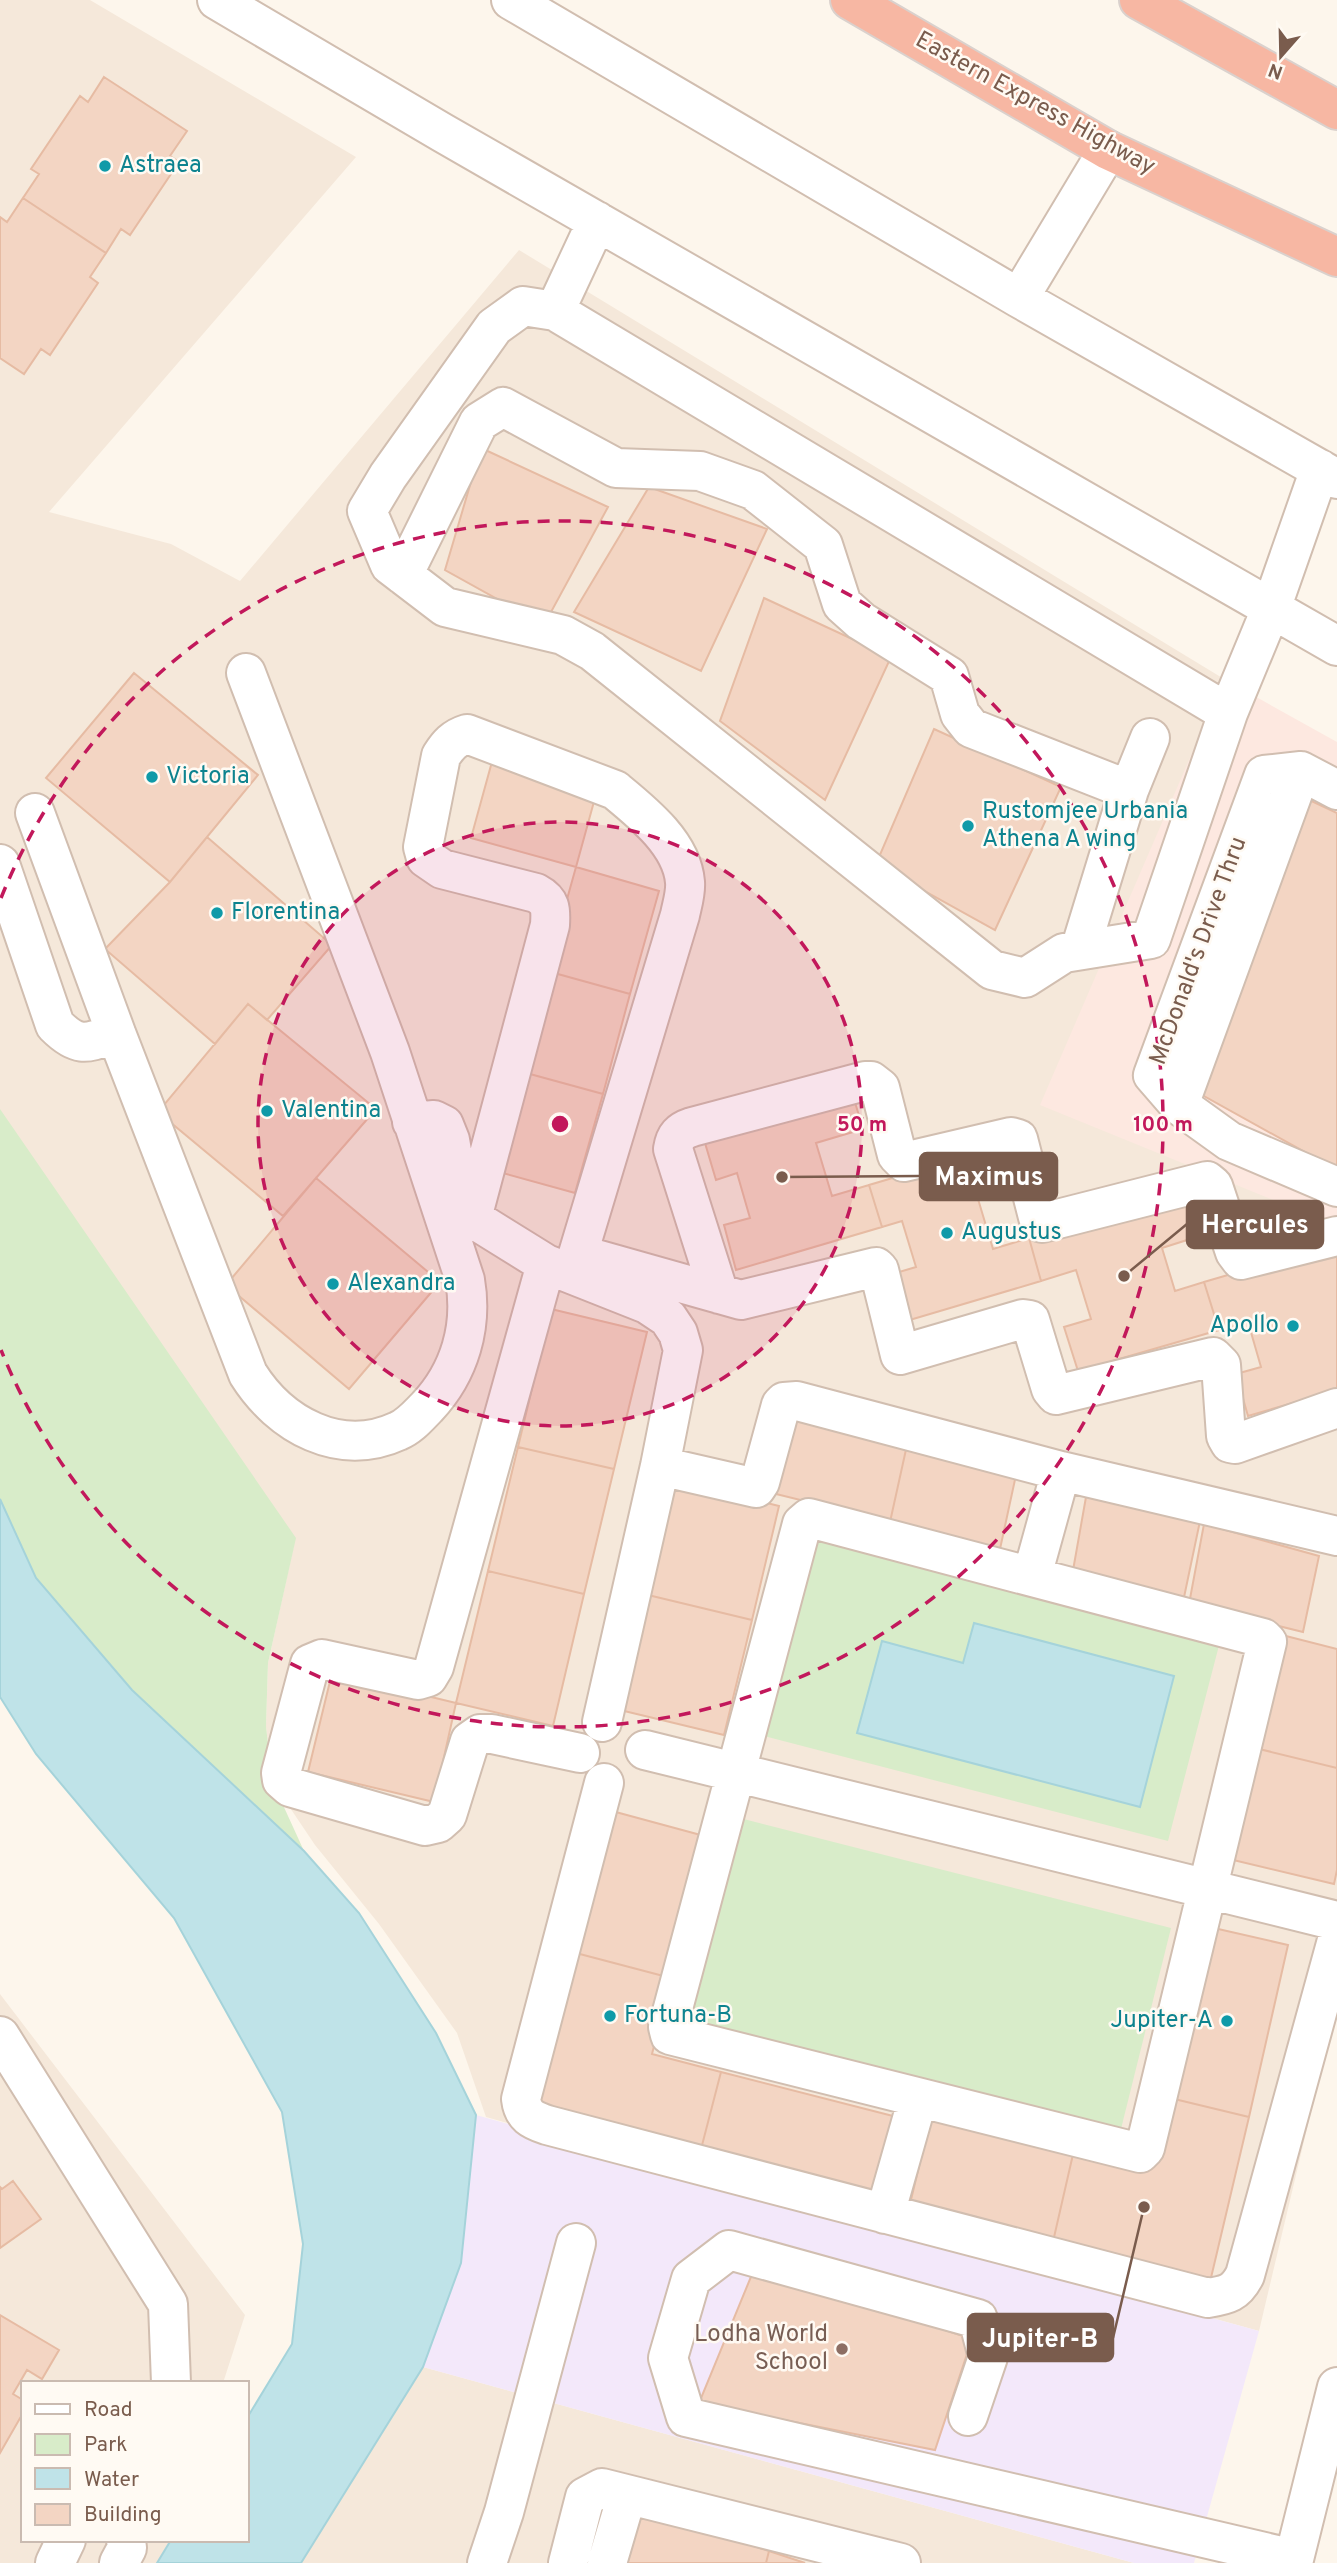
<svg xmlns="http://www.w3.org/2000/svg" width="1337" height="2563" font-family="Overpass,sans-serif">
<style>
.residential{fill:#f5e8da}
.commercial{fill:#fde8e0}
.education{fill:#f3e8fa}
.green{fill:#d8ecc9}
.water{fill:#bfe3e8;stroke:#a5d3da;stroke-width:2}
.building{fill:#f3d5c3;stroke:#e6bba3;stroke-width:2}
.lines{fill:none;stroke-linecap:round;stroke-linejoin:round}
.minor-casing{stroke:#d1beb0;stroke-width:42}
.highway-casing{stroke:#dad1cd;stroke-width:42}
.minor{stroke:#fff;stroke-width:38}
.highway{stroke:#f7b7a3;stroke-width:38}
.ring{fill:none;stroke:#c2185b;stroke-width:3.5;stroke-dasharray:12 9}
.culture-dot{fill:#0f9aa8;stroke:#fffaf3;stroke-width:2.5}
.education-dot{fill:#8d6e63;stroke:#fffaf3;stroke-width:2.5}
.labels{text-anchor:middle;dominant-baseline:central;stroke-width:5;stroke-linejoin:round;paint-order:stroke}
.street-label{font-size:24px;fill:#7a5c4d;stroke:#fffaf3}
.culture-label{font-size:24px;fill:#0d838f;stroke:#fffaf3;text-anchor:start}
.education-label{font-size:24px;fill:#785e54;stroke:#fffaf3;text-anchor:end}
.centre{fill:#c2185b;stroke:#fffaf3;stroke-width:3.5}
.ring-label{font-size:21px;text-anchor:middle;font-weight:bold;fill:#c2185b;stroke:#fffaf3;stroke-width:5;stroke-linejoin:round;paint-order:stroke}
.leader{fill:none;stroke:#7a5c4d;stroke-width:2.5}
.callout-dot{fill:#7a5c4d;stroke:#fffaf3;stroke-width:2.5}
.callout{fill:#7a5c4d;stroke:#7a5c4d;stroke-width:2.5}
.callout-label{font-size:26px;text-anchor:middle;font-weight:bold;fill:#fff}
</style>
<rect width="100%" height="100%" fill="#fdf6ec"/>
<path class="residential" d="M0,0H90L356,157L49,512L171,544L240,581L519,250L1224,679L1337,1226V2002L1259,2331L486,2117L457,2033L379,1924L315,1845L272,1781L266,1726L268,1663L294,1545L0,1111Z
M0,1994L245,2315L223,2383H23V2540H172L164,2563H0Z
M423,2367L1134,2563H301Z"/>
<path class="commercial" d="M1224,679L1337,742V1226L1040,1105Z"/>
<path class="education" d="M476,2115L1259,2331L1194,2563H1134L423,2367L461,2263Z"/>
<path class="green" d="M0,1109L296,1538L268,1663L266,1726L272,1781L304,1851L132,1690L36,1578L0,1499Z
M817,1530L1222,1634L1168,1841L764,1736Z
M732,1816L1171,1928L1118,2141L678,2029Z"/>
<path class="water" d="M0,1499L36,1578L132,1690L304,1851L359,1913L436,2033L476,2115L461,2263L423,2367L301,2563H157L171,2540H247V2418L292,2344L303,2244L282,2112L174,1918L36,1754L0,1697Z
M974,1623L1174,1676L1140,1807L857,1733L882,1641L963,1663Z"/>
<path class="building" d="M104,77L187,131L170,156L179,162L130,235L121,229L106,253L23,198L39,174L31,169L80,96L88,102Z
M23,198L106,253L90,277L98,283L50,355L41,349L24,374L0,358V217L7,222Z
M481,448L608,507L544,625L445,570Z
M649,487L767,529L701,671L574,612Z
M764,598L891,657L825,800L720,721Z
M134,673L258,775L170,882L46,778Z
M934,729L1061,787L995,930L876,864Z
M493,758L598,787L576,867L471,838Z
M1303,797L1337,813V1170L1195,1091Z
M207,837L332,945L267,1020L248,1004L215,1044L105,949L170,882Z
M576,867L659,891L630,994L547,971Z
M547,971L630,994L603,1094L519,1071Z
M248,1004L376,1109L283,1216L158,1112Z
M519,1071L603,1094L575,1193L492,1170Z
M851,1089L863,1129L816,1143L832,1196L869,1185L882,1227L736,1270L724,1225L750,1218L737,1173L716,1180L702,1133Z
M1014,1142L1023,1174L975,1189L993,1249L1029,1238L1041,1281L903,1322L889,1275L916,1267L902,1221L882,1227L869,1185Z
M316,1178L440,1282L349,1389L226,1285Z
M1196,1190L1209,1233L1162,1248L1175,1291L1204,1282L1219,1330L1078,1371L1064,1327L1091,1319L1076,1270L1041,1281L1029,1238Z
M1337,1243V1390L1248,1416L1236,1374L1261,1367L1248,1322L1219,1330L1204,1282Z
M551,1309L647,1332L614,1469L518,1447Z
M791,1414L907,1445L890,1522L776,1494Z
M907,1445L1016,1475L1000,1549L890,1522Z
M518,1447L614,1469L584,1594L488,1571Z
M677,1481L779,1506L752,1620L648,1595Z
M1086,1497L1200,1521L1183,1602L1072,1576Z
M1204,1524L1319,1556L1303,1632L1189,1604Z
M488,1571L584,1594L553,1726L456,1703Z
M648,1595L752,1620L724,1735L620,1710Z
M1282,1635L1337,1649V1768L1255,1748Z
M332,1673L456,1703L434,1802L308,1772Z
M1255,1748L1337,1768V1870L1334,1884L1229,1859Z
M612,1811L708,1837L671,1978L576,1953Z
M1205,1926L1288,1945L1249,2117L1166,2097Z
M576,1953L671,1978L652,2054L721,2072L700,2153L535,2110Z
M721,2072L893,2116L872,2198L700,2153Z
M1166,2097L1249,2117L1210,2282L1052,2246L1074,2150L1150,2168Z
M931,2117L1074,2150L1052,2246L908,2212Z
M13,2181L41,2219L0,2248V2187L2,2189Z
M755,2267L972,2339L935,2450L699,2403Z
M0,2315L59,2350L42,2379L27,2370L13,2394L23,2400V2413L0,2453Z
M638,2509L769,2551L766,2563H612Z
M769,2551L805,2563H766Z"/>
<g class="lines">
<g class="minor-casing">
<path id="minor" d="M217,0L443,133L1337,646
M511,0L1019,298L1337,479
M597,221L555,311L1228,713L1271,609L1320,469
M1019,298L1108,150
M555,311L523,306L494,327L388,476L367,511L390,565L445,607L563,635L592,651L992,970L1025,978L1064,953L1151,939L1228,713
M403,575L479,422L503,407L616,468L700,471L753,490L823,545L842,604L861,621L949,676L960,714L971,728L1129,790L1080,950
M1129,790L1150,738
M1337,790L1301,771L1264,775L1153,1075L1179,1105L1229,1141L1337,1187
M35,813L116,1033L248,1374C280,1425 340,1458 398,1431C410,1426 418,1416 427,1407C460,1372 473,1326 465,1280L390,1052L246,673
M0,864L55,1025C79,1049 87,1043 116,1033
M1179,1105L1301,771
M412,1122L434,1120L444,1125L450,1140L458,1185L472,1218L546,1264L647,1304L668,1318L678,1333L683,1350L660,1466L602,1722
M472,1218L550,925C551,909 551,901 536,893L442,869L426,858L423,847L441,756C448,745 454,738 467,734L615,790C643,813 682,844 685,882C686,893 682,905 680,915L572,1274
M578,1254L741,1300L876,1267L879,1270L900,1355L1023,1319L1030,1320L1051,1389L1056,1395L1213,1357L1221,1365L1226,1436L1230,1443L1235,1444L1337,1408
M546,1264L434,1667L428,1677L418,1680L322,1659L310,1664L281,1773L282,1780L290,1787L425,1826L438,1823L447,1815L470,1741L480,1734H492L580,1753
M719,1294L673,1149C675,1136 680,1131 692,1127L865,1081H871L880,1088L897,1155L904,1162L1011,1137L1018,1139L1038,1217L1042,1223L1207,1181L1213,1186L1235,1252L1241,1260L1337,1236
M660,1466L756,1488L760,1482L781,1405L784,1402L797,1401L1061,1471L1337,1536
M809,1518L1263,1638L1267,1642L1145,2148L1140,2153L670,2035L668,2027L802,1524Z
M1032,1576L1061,1471
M645,1750L1337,1921
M604,1783L521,2099C523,2116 532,2120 547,2125L1208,2298C1227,2295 1236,2293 1245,2275L1337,1940
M0,2036L168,2304L171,2383
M885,2214L918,2098
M968,2416L988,2357L978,2319L729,2250L691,2279L668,2358L686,2417L1294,2559
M55,2563L66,2540
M119,2563L127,2548L126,2540
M487,2563L504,2512L576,2243
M568,2563L585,2497L602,2488L901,2563
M607,2563L627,2495
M1293,2563L1337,2387"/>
</g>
<g class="highway-casing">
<path id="highway" d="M850,0L1108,150L1337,257
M1139,0L1337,110"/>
</g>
<use href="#minor" class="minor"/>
<use href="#highway" class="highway"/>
</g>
<circle cx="560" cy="1124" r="302" fill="#c2185b" fill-opacity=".12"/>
<g class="ring">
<circle cx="560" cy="1124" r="302"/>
<path d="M1 898A603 603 0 1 1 1 1350"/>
</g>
<g class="culture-dot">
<circle cx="105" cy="166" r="7"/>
<circle cx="152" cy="777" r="7"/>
<circle cx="968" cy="826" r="7"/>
<circle cx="217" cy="913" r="7"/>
<circle cx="267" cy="1111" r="7"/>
<circle cx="947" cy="1233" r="7"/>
<circle cx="333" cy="1284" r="7"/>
<circle cx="1293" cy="1326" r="7"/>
<circle cx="610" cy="2016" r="7"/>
<circle cx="1227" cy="2021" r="7"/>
</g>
<circle class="education-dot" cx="842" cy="2349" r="7"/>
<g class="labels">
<g class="street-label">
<text transform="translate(1035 104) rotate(29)">Eastern Express Highway</text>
<text transform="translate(1199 951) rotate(-70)">McDonald's Drive Thru</text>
</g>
<g class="culture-label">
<text x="119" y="166">Astraea</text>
<text x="166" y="777">Victoria</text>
<text x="982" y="812">Rustomjee Urbania<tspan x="982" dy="28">Athena A wing</tspan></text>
<text x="231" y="913">Florentina</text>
<text x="281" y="1111">Valentina</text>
<text x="961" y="1233">Augustus</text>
<text x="347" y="1284">Alexandra</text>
<text x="1279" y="1326" text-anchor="end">Apollo</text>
<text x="624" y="2016">Fortuna-B</text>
<text x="1213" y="2021" text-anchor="end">Jupiter-A</text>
</g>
<g class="education-label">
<text x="828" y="2335">Lodha World<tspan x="828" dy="28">School</tspan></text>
</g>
</g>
<circle cx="560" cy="1124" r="10" class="centre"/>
<g class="ring-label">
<text x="862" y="1131">50 m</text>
<text x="1163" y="1131">100 m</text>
</g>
<path class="leader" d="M782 1177L920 1176M1124 1276L1187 1224M1144 2207L1113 2338"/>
<g class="callout-dot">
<circle cx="782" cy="1177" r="7"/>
<circle cx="1124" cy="1276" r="7"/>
<circle cx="1144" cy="2207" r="7"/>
</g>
<g class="callout">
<rect x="920" y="1153" width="137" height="47" rx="7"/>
<rect x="1187" y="1201" width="136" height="47" rx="7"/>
<rect x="968" y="2314" width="145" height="47" rx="7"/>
</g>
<g class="callout-label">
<text x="989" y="1185">Maximus</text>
<text x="1255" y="1233">Hercules</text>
<text x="1040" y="2347">Jupiter-B</text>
</g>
<rect x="21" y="2381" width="228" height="161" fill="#fffaf3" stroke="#cabbb1" stroke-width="2"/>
<rect x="35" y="2404" width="35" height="10" fill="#ffffff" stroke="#cabbb1" stroke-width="2"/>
<text x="84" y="2416" font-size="21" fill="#7a5c4d">Road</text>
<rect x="35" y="2434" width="35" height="21" fill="#d8ecc9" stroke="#cabbb1" stroke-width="2"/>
<text x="84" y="2451" font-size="21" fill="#7a5c4d">Park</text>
<rect x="35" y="2468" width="35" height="21" fill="#bfe3e8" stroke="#cabbb1" stroke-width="2"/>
<text x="84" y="2486" font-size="21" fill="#7a5c4d">Water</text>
<rect x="35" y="2504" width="35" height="21" fill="#f3d5c3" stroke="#cabbb1" stroke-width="2"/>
<text x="84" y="2521" font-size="21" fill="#7a5c4d">Building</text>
<g transform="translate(1281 56) rotate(200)" stroke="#fffaf3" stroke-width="5" paint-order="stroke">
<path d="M0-5L12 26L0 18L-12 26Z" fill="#7a5c4d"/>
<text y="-10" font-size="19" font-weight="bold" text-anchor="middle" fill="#7a5c4d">N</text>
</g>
</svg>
